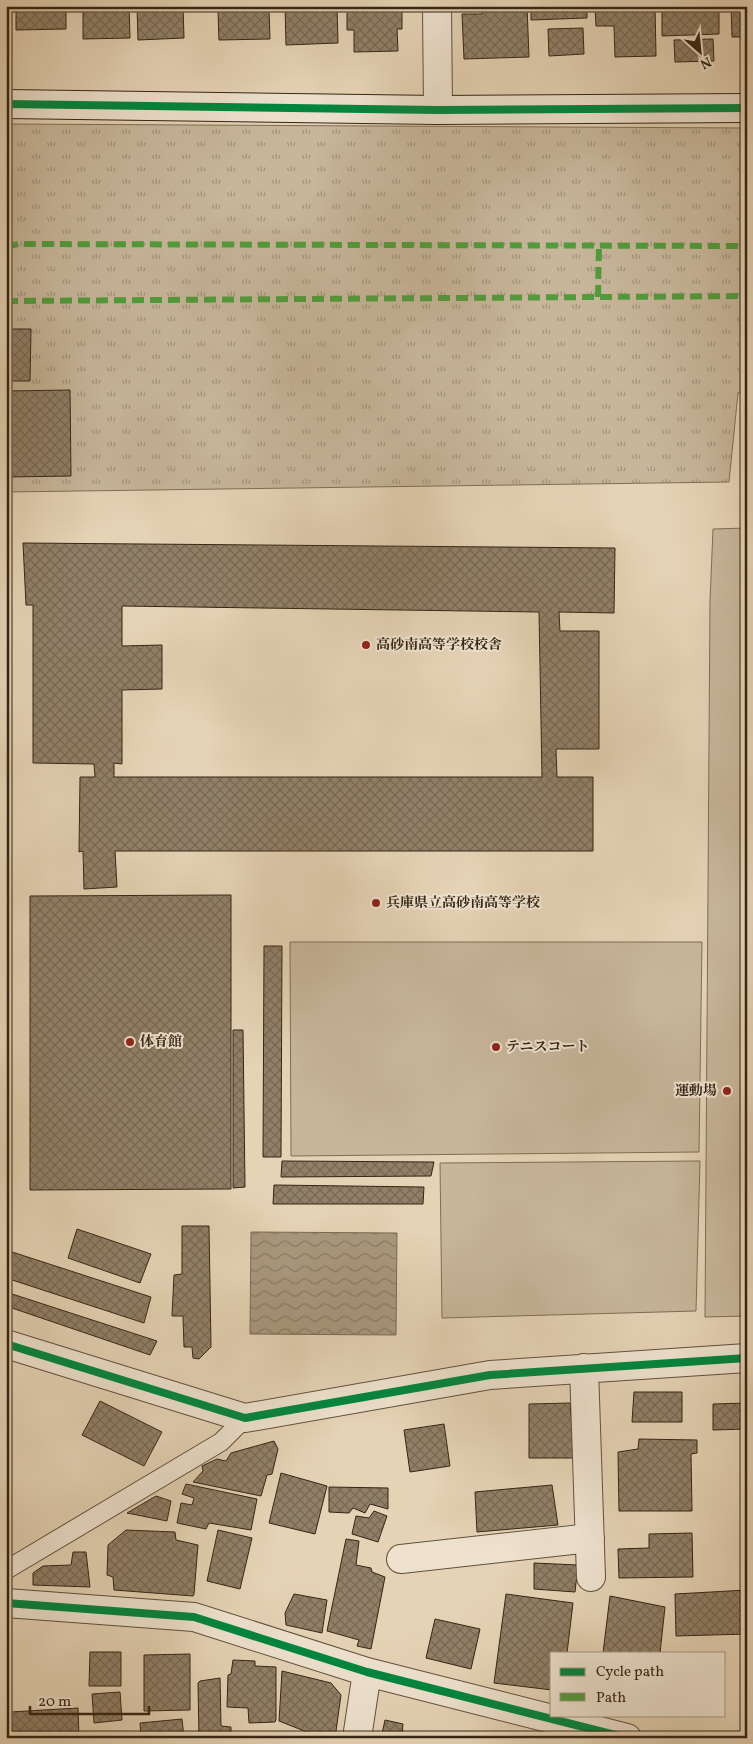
<svg xmlns="http://www.w3.org/2000/svg" width="753" height="1744" font-family="Vollkorn,'Noto Serif JP',serif">
<style>
.grass{fill:#c7b69a;stroke:#7e6e57}
.park{fill:url(#park-tufts);stroke:#7e6e57}
.water{fill:url(#water-waves);stroke:#7b6a54}
.building{fill:url(#building-cross-hatch);stroke:#352614;fill-rule:evenodd}
.lines{fill:none;stroke-linecap:round;stroke-linejoin:round}
.lane-casing{stroke:#61513c;stroke-width:20}
.street-casing{stroke:#61513c;stroke-width:30}
.secondary-casing{stroke:#352614;stroke-width:30}
.lane{stroke:#eee2cf;stroke-width:18}
.street{stroke:#eee2cf;stroke-width:28}
.secondary{stroke:#eee2cf;stroke-width:28}
.quiet{stroke:#519c3d;stroke-width:6;stroke-dasharray:12 6;stroke-linecap:butt}
.cycleway-casing{stroke:#eee2cf;stroke-width:11}
.cycleway{stroke:#00873e;stroke-width:8}
.poi-dot{fill:#8f2418;stroke:#eee2cf;stroke-width:2}
.labels{text-anchor:middle;dominant-baseline:central;stroke-width:4;stroke-linejoin:round;paint-order:stroke}
.poi-label{font-size:14px;font-weight:bold;fill:#352614;stroke:#eee2cf;text-anchor:start}
</style>
<defs>
<pattern id="park-tufts" width="24" height="20" patternUnits="userSpaceOnUse" patternTransform="scale(1.25)"><rect width="24" height="20" fill="#c7b69a"/><path d="M3 7l-1-3M5 7V3M7 7l1-3M15 17l-1-3M17 17v-4M19 17l1-3" fill="none" stroke="#a2947c"/></pattern>
<pattern id="water-waves" width="16" height="10" patternUnits="userSpaceOnUse" patternTransform="scale(1.25)"><rect width="16" height="10" fill="#a9987e"/><path d="M0 5q4-4 8 0t8 0" fill="none" stroke="#8a7c66"/></pattern>
<pattern id="building-cross-hatch" width="8" height="8" patternUnits="userSpaceOnUse" patternTransform="scale(1.25)"><rect width="8" height="8" fill="#918068"/><path d="M0 0l8 8M0 8l8-8" fill="none" stroke="#776954"/></pattern>
</defs>
<rect width="100%" height="100%" fill="#e5d3b5"/>
<filter id="stains"><feTurbulence type="fractalNoise" baseFrequency=".004" numOctaves="4"/><feColorMatrix values="0 0 0 0 .2 0 0 0 0 .09 0 0 0 0 .02 0 0 0 .5 -.17"/></filter>
<radialGradient id="worn" r=".72"><stop offset=".6" stop-color="#630" stop-opacity="0"/><stop offset="1" stop-color="#630" stop-opacity=".3"/></radialGradient>
<path class="grass" d="M747,528V1316L705,1317L710,601L713,529Z
M290,942H702L699,1152L291,1156Z
M700,1161L696,1311L442,1318L440,1163Z"/>
<path class="park" d="M6,124L747,128V393H738L729,482L6,492Z"/>
<path class="water" d="M251,1232L397,1233L396,1335L250,1334Z"/>
<path class="building" d="M16,6H66V29L16,30Z
M83,6H129L130,38L83,39Z
M137,6H183L184,38L138,40Z
M285,6H337L338,43L286,45Z
M347,6H402V29H397L398,51L354,52V30H347Z
M482,6H527L529,57L464,59L462,14H482Z
M531,6H587V18L531,20Z
M595,6H655L656,56L615,57L614,26H596Z
M662,6H719V34L662,36Z
M731,6H747V61H742L741,37H732Z
M269,9L270,39L219,40L218,11Z
M583,28L584,54L549,56L548,29Z
M713,39L714,61L675,62L674,40Z
M6,329H31L30,381H6Z
M70,390L71,476L6,477V391Z
M23,543L615,548L614,613L559,612L560,631H599V749H556L557,777H593V851H115L117,887L84,889L83,851L79,852L80,777H95L94,764L33,763V605H26ZM122,606L539,612L542,777H114V763L122,764V690L162,689V645L122,646Z
M231,895V1189L30,1190V896Z
M264,946H282L281,1157H263Z
M233,1030H243L245,1187L233,1188Z
M282,1161L434,1162L431,1176L283,1177H281Z
M274,1185L424,1187L423,1204H273Z
M182,1226H209L211,1347L199,1359L193,1358L192,1347H184L183,1316H172L174,1275L182,1274Z
M77,1229L151,1254L140,1283L68,1258Z
M6,1250L151,1297L144,1323L6,1278Z
M6,1292L157,1341L150,1355L6,1306Z
M634,1392H682V1422H632Z
M100,1401L162,1432L144,1466L82,1435Z
M570,1403L571,1417L574,1419L573,1458H529V1404Z
M747,1403V1429L713,1430V1404Z
M444,1424L450,1466L410,1472L404,1430Z
M639,1439L697,1440V1453L691,1454L692,1511H619L618,1452L638,1449Z
M274,1441L278,1449L272,1474L267,1475L261,1496L193,1482L203,1471L202,1466L217,1459L226,1461L231,1453Z
M281,1473L327,1486L315,1534L269,1523Z
M186,1484L257,1499L251,1530L209,1523L206,1529L177,1523L181,1503L192,1505L194,1498L182,1494Z
M552,1485L558,1525L477,1532L475,1492Z
M329,1487L388,1488V1509L370,1504L365,1513L353,1508L349,1513L329,1512Z
M156,1496L171,1501L167,1521L127,1513Z
M374,1511L387,1516L378,1542L352,1534L356,1516L369,1518Z
M126,1530L175,1532L176,1540L198,1545L194,1594L193,1596L114,1590L113,1577L107,1575L108,1545Z
M218,1530L252,1538L240,1589L207,1581Z
M692,1533L693,1577L619,1578L618,1549L649,1548V1534Z
M346,1539L359,1541L356,1565L371,1568L372,1572L385,1577L371,1649L357,1646L359,1640L327,1631Z
M73,1552H86L90,1587L33,1585V1573L43,1566L71,1565Z
M534,1563L578,1565L575,1592L534,1589Z
M747,1590V1634L676,1636L675,1594Z
M294,1594L327,1600L322,1633L286,1625L285,1613Z
M506,1594L573,1603L567,1653H552V1690L494,1683Z
M610,1596L665,1607L660,1653H603Z
M435,1619L480,1629L471,1669L426,1658Z
M90,1652H121V1686H89Z
M190,1654V1710L144,1711V1655Z
M233,1660L255,1661V1666L276,1667V1719L275,1722L249,1723L248,1708L227,1707L228,1675L231,1674Z
M282,1671L331,1683L341,1695L335,1738H322L279,1721Z
M220,1678L221,1726L231,1727V1738H199L198,1683L200,1681Z
M120,1692L122,1720L94,1723L92,1694Z
M78,1708L79,1738H13L11,1712Z
M182,1719L184,1738H141L140,1723Z
M385,1720L403,1724L402,1737L405,1738H381Z"/>
<g class="lines">
<g class="lane-casing">
<path id="lane" d="M6,1570L221,1442L245,1418"/>
</g>
<g class="street-casing">
<path id="street" d="M437,6L438,110
M6,1344L245,1418L490,1375L747,1358
M584,1368L591,1577
M401,1559L590,1538
M6,1603L194,1617L367,1672L627,1738
M357,1738L367,1672"/>
</g>
<g class="secondary-casing">
<path id="secondary" d="M6,104L438,110L747,108"/>
</g>
<use href="#lane" class="lane"/>
<use href="#street" class="street"/>
<use href="#secondary" class="secondary"/>
<path class="quiet" d="M6,246L20,244L747,246
M598,297L599,245
M6,301L747,296"/>
<g class="cycleway-casing">
<path id="cycleway" d="M6,104L438,110L747,108
M6,1344L245,1418L490,1375L747,1358
M6,1603L194,1617L367,1672L627,1738"/>
</g>
<use href="#cycleway" class="cycleway"/>
</g>
<g class="poi-dot">
<circle cx="366" cy="645" r="5"/>
<circle cx="376" cy="903" r="5"/>
<circle cx="130" cy="1042" r="5"/>
<circle cx="496" cy="1047" r="5"/>
<circle cx="727" cy="1091" r="5"/>
</g>
<g class="labels">
<g class="poi-label">
<text x="376" y="645">高砂南高等学校校舎</text>
<text x="386" y="903">兵庫県立高砂南高等学校</text>
<text x="140" y="1042">体育館</text>
<text x="506" y="1047">テニスコート</text>
<text x="717" y="1091" text-anchor="end">運動場</text>
</g>
</g>
<rect width="753" height="1744" fill="none" stroke="#e5d3b5" stroke-width="25"/>
<rect x="8" y="8" width="738" height="1729" fill="none" stroke="#352614" stroke-width="2.5"/>
<rect x="12" y="12" width="728" height="1719" fill="none" stroke="#352614"/>
<rect x="550" y="1652" width="175" height="65" fill="#eee2cf" stroke="#a49784"/>
<rect x="560" y="1668" width="25" height="8" fill="#00873e" stroke="#a49784"/>
<text x="596" y="1676" font-size="15" fill="#352614">Cycle path</text>
<rect x="560" y="1693" width="25" height="8" fill="#519c3d" stroke="#a49784"/>
<text x="596" y="1702" font-size="15" fill="#352614">Path</text>
<g transform="translate(700 52) rotate(153)" stroke="#eee2cf" stroke-width="4" paint-order="stroke">
<path d="M0-4L9 19L0 12L-9 19Z" fill="#352614"/>
<text y="-8" font-size="14" font-weight="bold" text-anchor="middle" fill="#352614">N</text>
</g>
<path d="M30 1706v8h119v-8" fill="none" stroke="#352614" stroke-width="2.5"/>
<text x="38" y="1706" font-size="15" fill="#352614" stroke="#eee2cf" stroke-width="4" paint-order="stroke">20 m</text>
<rect width="100%" height="100%" filter="url(#stains)"/>
<rect width="100%" height="100%" fill="url(#worn)"/>
</svg>
